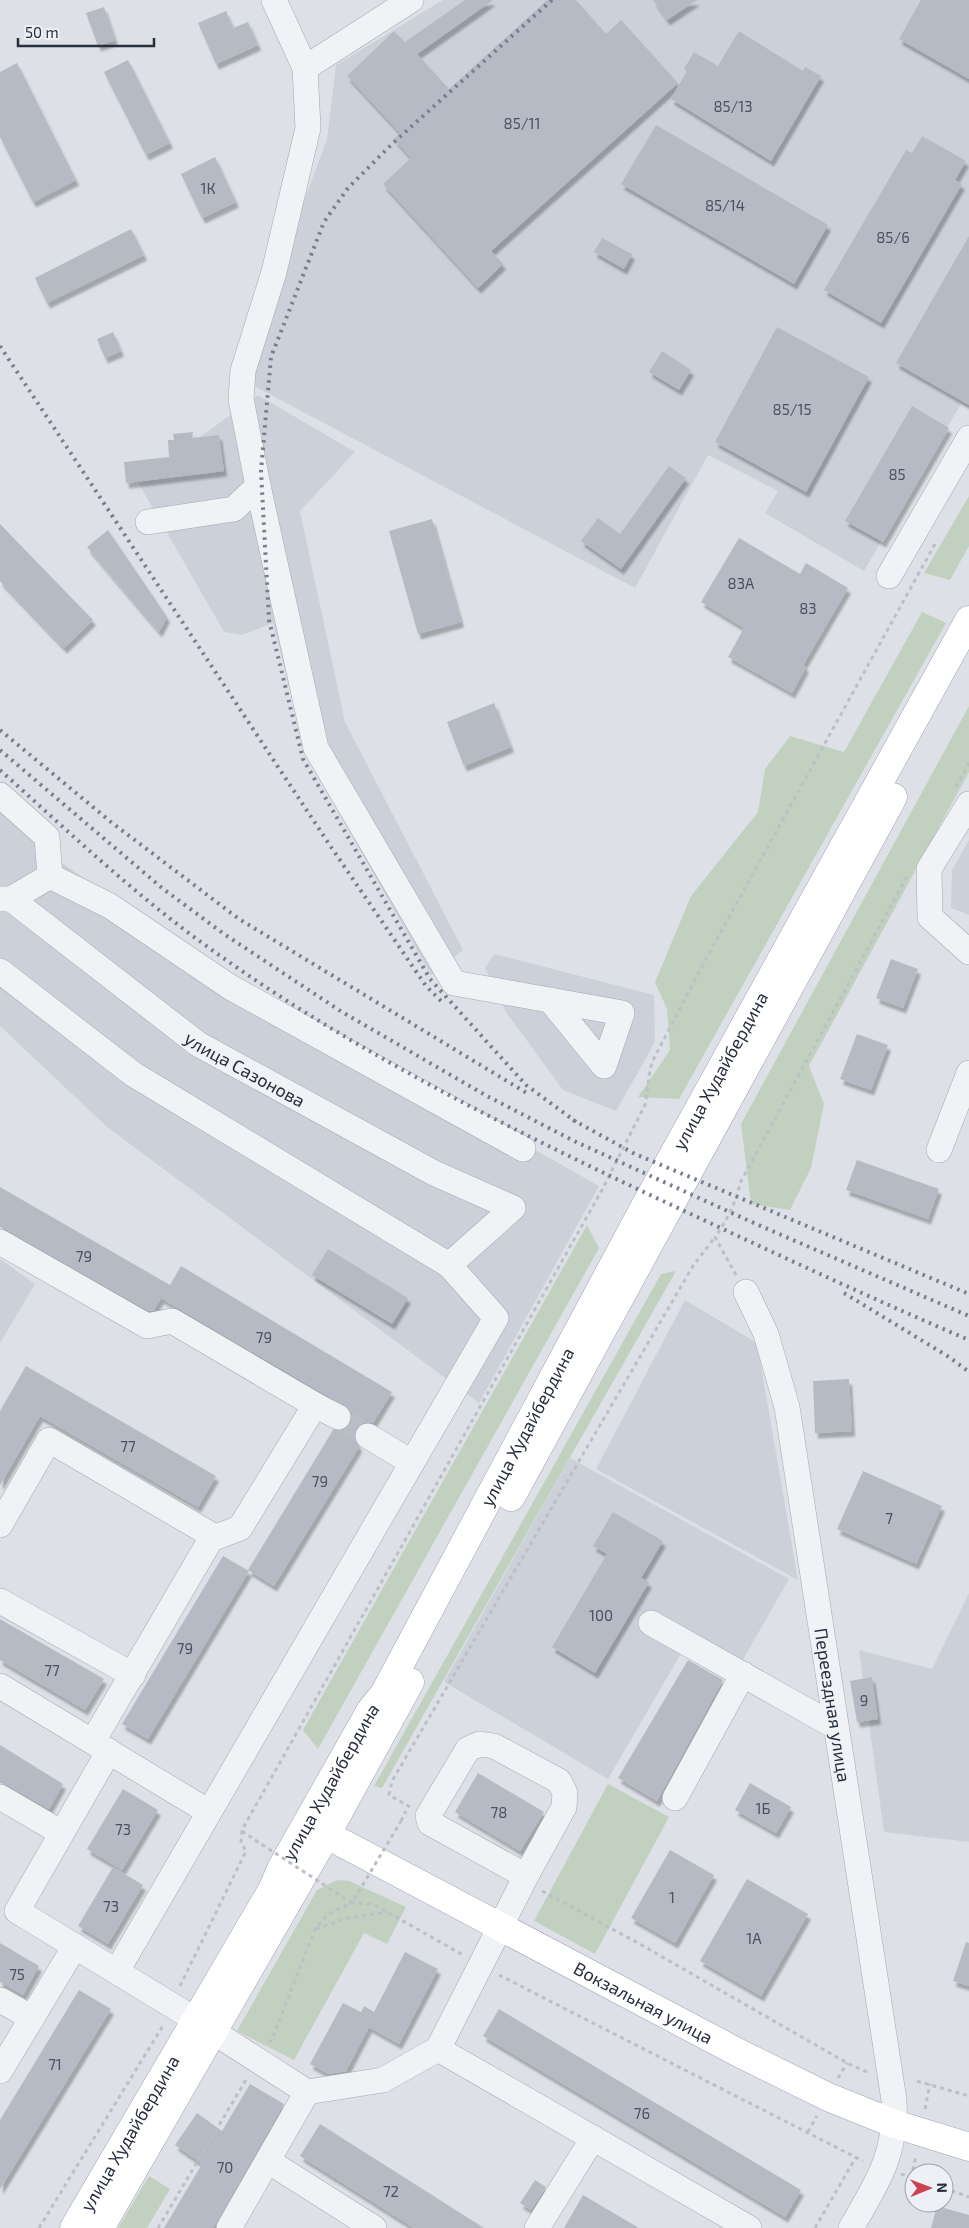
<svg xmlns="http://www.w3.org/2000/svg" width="969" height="2228" font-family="'Exo 2',sans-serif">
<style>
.built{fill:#ccd0d9}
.green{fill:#c2d1bf}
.building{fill:#b5bac4;filter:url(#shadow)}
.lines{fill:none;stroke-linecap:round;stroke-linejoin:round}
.minor-tunnel{stroke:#b9bdc5;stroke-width:25;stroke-dasharray:25 12;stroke-linecap:butt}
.minor-casing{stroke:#a3a8b1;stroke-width:26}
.major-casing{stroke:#9da4b2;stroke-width:29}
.path{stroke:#bcbfc5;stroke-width:3;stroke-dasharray:4 4;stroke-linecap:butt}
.minor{stroke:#f0f2f5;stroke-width:25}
.major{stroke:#fff;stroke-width:28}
.rail{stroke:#777f90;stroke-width:4;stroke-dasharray:2.5 5;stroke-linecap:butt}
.path-bridge{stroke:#bcbfc5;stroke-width:3;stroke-dasharray:4 4;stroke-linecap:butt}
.labels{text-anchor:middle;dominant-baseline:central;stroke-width:5;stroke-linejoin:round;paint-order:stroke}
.number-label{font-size:15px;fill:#4a515f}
.street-label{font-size:18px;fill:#272e3d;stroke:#edf0f5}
</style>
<defs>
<filter id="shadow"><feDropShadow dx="3" dy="5.5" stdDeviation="1" flood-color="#0004"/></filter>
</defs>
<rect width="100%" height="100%" fill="#dde1e7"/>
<path class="built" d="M443,0H969V408L961,404L864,571L765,513L778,491L708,455L635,588L239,378L327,139L336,65Z
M258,395L355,452L300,511L345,722L463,950L431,975L307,757L273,623L242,635L224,632L138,482Z
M0,809L58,860L206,964L599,1186L479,1403L107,1127L0,1026Z
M969,840V915L951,908L952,870Z
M494,954L654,995L655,1042L616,1111L563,1090L506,1012L485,968Z
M0,1259L35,1284L0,1343Z
M685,1300L757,1343L798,1580L596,1469Z
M570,1458L789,1579L736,1672L686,1645L608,1779L444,1682Z
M969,1593V1842L884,1832L859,1650L932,1669Z"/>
<path class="green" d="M969,496V546L950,580L924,573Z
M922,612L946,623L679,1099L638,1097L670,1050L667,1009L655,982L691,896L758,812L765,769L790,736L844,752Z
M969,706V772L809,1066L824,1104L811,1168L790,1210L751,1204L741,1124Z
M587,1225L599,1248L318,1749L303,1730Z
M676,1271L382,1788L374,1786L661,1274Z
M608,1784L669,1817L595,1954L534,1921Z
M337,1880L349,1881L406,1907L387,1944L364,1933L294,2060L237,2031L317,1890Z
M149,2176L170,2189L147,2228H118Z"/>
<path class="building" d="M465,0H493L417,54L449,89L547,0H576L606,34L621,20L678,83L491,251L503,264L478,288L383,184L411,158L394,139L400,133L347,76L394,31L405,42Z
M653,0H697L667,20Z
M921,0H969V79L899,39Z
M104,7L115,40L98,46L86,13Z
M226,11L233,28L248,22L258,45L216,64L198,23Z
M739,31L803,71L805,67L821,76L771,161L671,99L687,71L684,69L694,52L718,66Z
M128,60L170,143L146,155L104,72Z
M17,63L76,180L33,202L0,137V72Z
M656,125L828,225L794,284L621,184Z
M922,136L966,161L955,180L962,184L881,323L824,290L906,150L912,153Z
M215,157L236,202L202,218L181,174Z
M131,229L144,255L47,303L35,278Z
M969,236V405L896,363Z
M602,238L632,254L624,269L594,252Z
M777,327L869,377L806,492L715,442Z
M113,332L121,351L105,358L97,339Z
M662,351L691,370L679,390L649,372Z
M912,406L949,428L883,542L845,521Z
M193,432L192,438L219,435L224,471L126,483L124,462L169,457L168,440H174L173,434Z
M669,466L686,478L621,569L581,541L598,518L620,534Z
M432,519L461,622L418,634L389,531Z
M0,524L93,620L64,648L0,581Z
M108,530L167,617L159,632L87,547Z
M739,538L800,574L806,563L848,588L803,665L806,667L792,693L728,657L744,628L701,602Z
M494,703L511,747L464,766L447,722Z
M891,959L918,969L903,1008L876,998Z
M857,1034L888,1045L871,1090L840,1079Z
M857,1160L939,1189L928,1219L846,1190Z
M0,1187L170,1285L181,1266L392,1392L373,1423H362L356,1428L354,1436L359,1447L274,1586L248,1570L333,1430L345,1429L350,1424L352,1417L350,1409L161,1298L154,1310L149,1311L7,1230L0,1227Z
M328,1249L408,1298L392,1324L312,1275Z
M26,1366L216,1476L198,1507L40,1416L0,1485V1411Z
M849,1379L852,1431L815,1433L813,1381Z
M863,1471L942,1506L916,1564L837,1529Z
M613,1512L663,1541L641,1578L649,1582L595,1673L552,1647L607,1554L593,1546Z
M223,1556L249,1571L148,1739L122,1724Z
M0,1619L104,1679L85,1710L0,1660Z
M688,1660L723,1680L657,1801L618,1778Z
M872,1677L878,1719L857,1722L850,1681Z
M0,1745L63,1784L49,1809L7,1785L0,1783Z
M478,1773L544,1812L520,1851L455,1812Z
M750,1783L791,1807L776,1833L735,1810Z
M123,1789L158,1810L122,1870L87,1849Z
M670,1850L714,1875L675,1943L631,1918Z
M113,1867L143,1885L108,1944L78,1926Z
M747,1879L808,1914L761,1996L700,1961Z
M966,1942L969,1943V1986L953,1981Z
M0,1943L39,1966L23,1995L0,1982Z
M405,1952L438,1969L399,2044L369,2027L346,2071L329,2074L310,2064L343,2003L361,2012L364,2006L374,2012Z
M79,1990L111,2009L0,2189V2120Z
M499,2009L801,2190L785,2217L483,2036Z
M250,2084L284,2104L213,2228H164L202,2164L175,2145L197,2113L222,2131Z
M320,2124L484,2228H414L300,2156Z
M535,2180L546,2187L531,2210L520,2203Z
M583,2195L639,2228H564Z
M937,2206L969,2215V2228H931Z"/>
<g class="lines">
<path class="minor-tunnel" d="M338,1417L368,1436"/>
<g class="minor-casing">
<g id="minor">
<path d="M274,0L305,68L308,128L274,272L243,371L241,399L258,486L316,748L454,983L622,1013L604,1066L550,1000"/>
<path d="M305,68L411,0"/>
<path d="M148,522L234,509L258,486"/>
<path d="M889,576L969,438"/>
<path d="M0,795L47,837L50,876"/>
<path d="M969,804L929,869L930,917L969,952"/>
<path id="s1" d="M0,899H11L198,1044L434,1173L513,1208L449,1265L133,1074L0,971"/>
<path d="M11,899L50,876L110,906L230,987L523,1149"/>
<path d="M939,1150L969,1073"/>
<path d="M0,1242L147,1326L172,1321L315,1405"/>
<path id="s2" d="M746,1292L766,1334L787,1407L894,2100C897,2154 877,2183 851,2228"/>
<path d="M368,1436L411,1462"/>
<path d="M0,1525L49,1440L215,1537"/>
<path d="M0,1601L133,1675"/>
<path d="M651,1623L836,1727"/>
<path d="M0,1686L209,1812"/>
<path d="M93,1741L211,1539L240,1528L315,1405L338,1417"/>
<path d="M109,1751L17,1911L196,2020"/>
<path d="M0,1797L60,1832"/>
<path d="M675,1798L743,1674"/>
<path d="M117,1971L496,1318L449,1265"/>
<path d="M0,2000L32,2018"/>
<path d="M212,2031L307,2092L229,2228"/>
<path d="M438,2049L749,2228"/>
<path d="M0,2071L75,1946"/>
<path d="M307,2092L383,2080L438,2049L526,1876L564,1807L565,1793L559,1781L494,1746L480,1744L468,1749L428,1816L430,1823L526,1876"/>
<path d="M268,2161L374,2228"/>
<path d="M537,2228L593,2138"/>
</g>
</g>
<g class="major-casing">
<g id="major">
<path d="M511,1497L893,797"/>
<path id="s3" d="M312,1827L737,2052L828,2097L895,2124L969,2147"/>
<path id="s4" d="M74,2228L272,1890L282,1867L371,1710L384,1694L644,1208L969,620"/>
<path d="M100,2228L326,1835L410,1682"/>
</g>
</g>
<path class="path" d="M956,787L969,763
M736,1275L715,1237C727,1220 736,1203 740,1183L907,876
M410,1807L389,1795L392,1781L693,1266L715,1237
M401,1821L406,1811
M242,1831L255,1840
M542,1891L638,1943L847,2063L867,2072
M316,1929L348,1918L387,1912
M499,1975L863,2161
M180,1986L246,1851L241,1842L242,1830L602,1190L645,1105C648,1090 648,1077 652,1062L708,955L935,544
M269,2043L274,2034L315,1929L328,1914L352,1903L373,1904L463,1955
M838,2078L847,2063
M917,2081L969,2096
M925,2109L930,2084
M808,2132L817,2116
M901,2174L914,2179
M911,2178L916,2156
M944,2188L969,2197
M39,2228L164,2024
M158,2228L247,2078
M815,2228L856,2157"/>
<use href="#minor" class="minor"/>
<use href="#major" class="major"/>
<path class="rail" d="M552,0L392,144L348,188L324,222L271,357L261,471L269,620L303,759L430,979L526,1085L579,1124
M0,346L331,847L426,986L441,1001
M0,730L111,822L239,919L530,1095
M0,750L162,888L224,934L342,1012L487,1096L574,1141L756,1224L969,1316
M0,770C69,832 136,896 212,950C347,1047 498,1123 648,1194C755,1244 861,1294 969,1340
M573,1120L635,1154L969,1294
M844,1293L949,1357L969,1372"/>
<path class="path-bridge" d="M255,1840L352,1903L401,1821"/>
</g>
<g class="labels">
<g class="number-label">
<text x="733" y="106">85/13</text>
<text x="522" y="123">85/11</text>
<text x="208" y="188">1К</text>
<text x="725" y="205">85/14</text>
<text x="893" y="237">85/6</text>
<text x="792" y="409">85/15</text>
<text x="897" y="474">85</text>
<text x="741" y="583">83А</text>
<text x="808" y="608">83</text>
<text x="84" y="1256">79</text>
<text x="264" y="1337">79</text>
<text x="128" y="1446">77</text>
<text x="320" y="1481">79</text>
<text x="889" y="1518">7</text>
<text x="601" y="1615">100</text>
<text x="185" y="1648">79</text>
<text x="52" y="1670">77</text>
<text x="864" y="1700">9</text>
<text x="763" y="1808">1Б</text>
<text x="499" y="1812">78</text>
<text x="123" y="1829">73</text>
<text x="672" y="1897">1</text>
<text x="111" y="1906">73</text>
<text x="754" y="1938">1А</text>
<text x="17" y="1974">75</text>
<text x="55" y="2064">71</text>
<text x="642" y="2113">76</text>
<text x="225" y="2167">70</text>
<text x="391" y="2191">72</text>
</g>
<g class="street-label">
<text stroke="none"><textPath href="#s1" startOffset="301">улица Сазонова</textPath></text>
<text stroke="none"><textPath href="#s4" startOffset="1326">улица Худайбердина</textPath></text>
<text stroke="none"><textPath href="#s4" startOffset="921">улица Худайбердина</textPath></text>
<text stroke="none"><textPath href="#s2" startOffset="424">Переездная улица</textPath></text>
<text stroke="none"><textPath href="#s4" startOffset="515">улица Худайбердина</textPath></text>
<text stroke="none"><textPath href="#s3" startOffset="375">Вокзальная улица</textPath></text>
<text stroke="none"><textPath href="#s4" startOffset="110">улица Худайбердина</textPath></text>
</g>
</g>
<g transform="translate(929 2188) rotate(89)"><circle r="24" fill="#edf0f5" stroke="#9ea2ab"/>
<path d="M0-4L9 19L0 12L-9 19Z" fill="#cb4351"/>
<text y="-8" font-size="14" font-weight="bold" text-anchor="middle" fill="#272e3d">N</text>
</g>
<path d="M18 38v8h136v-8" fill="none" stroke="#272e3d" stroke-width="2.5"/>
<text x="25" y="38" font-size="15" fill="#272e3d" stroke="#edf0f5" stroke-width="4" paint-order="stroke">50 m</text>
</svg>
